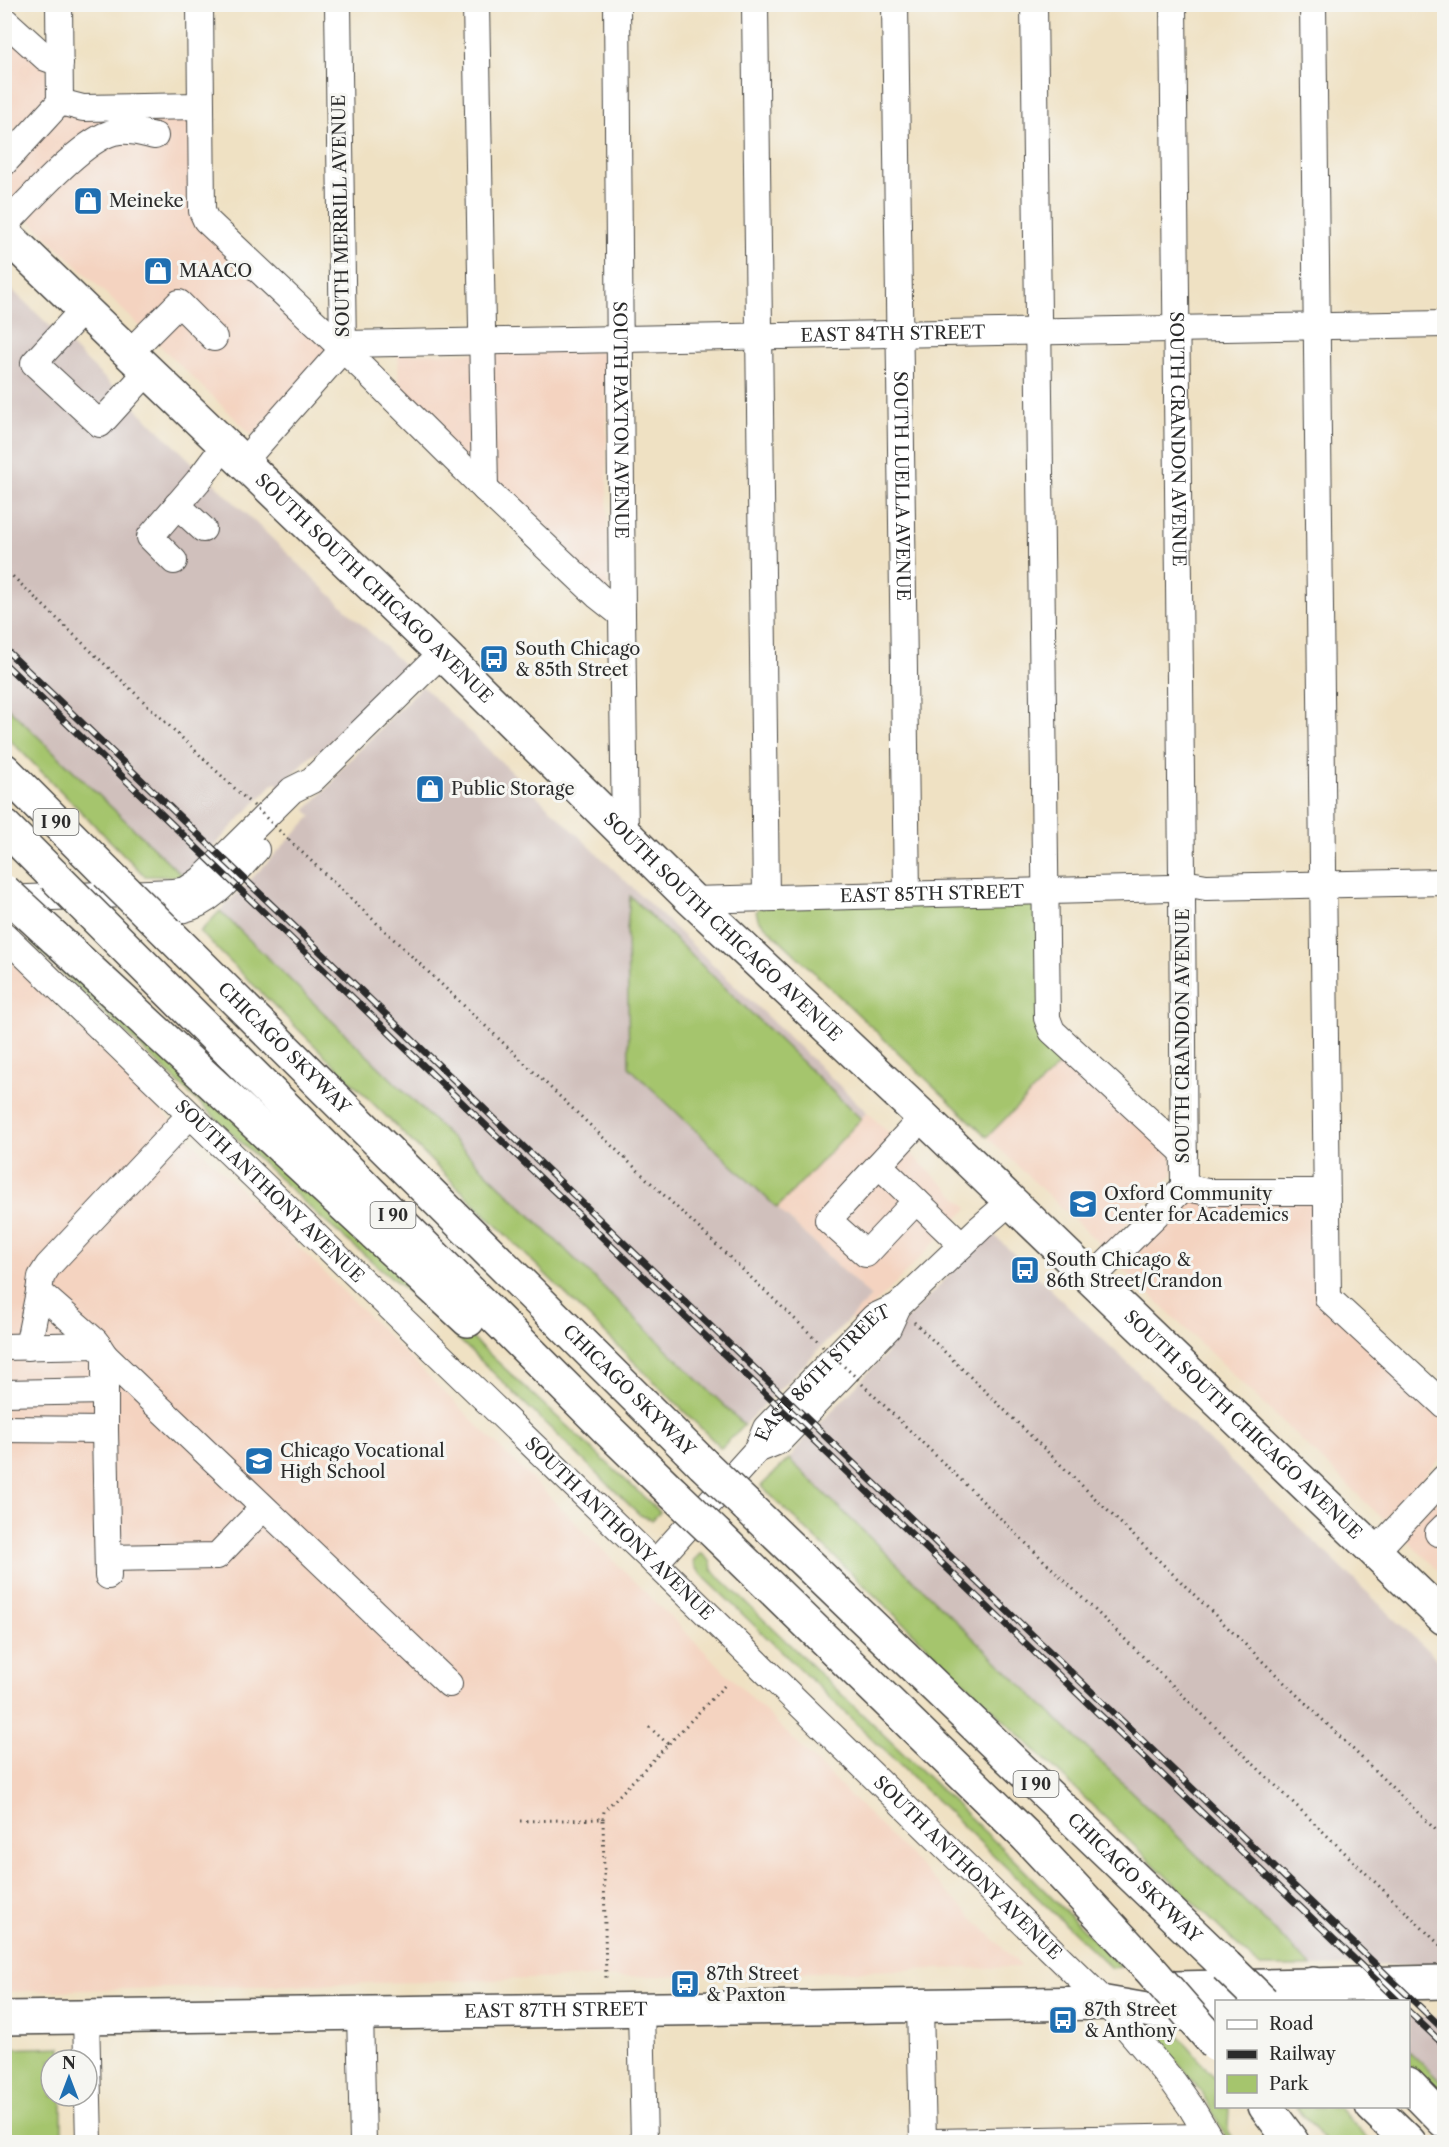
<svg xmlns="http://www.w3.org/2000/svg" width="1449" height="2147" font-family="'Libre Caslon Text',serif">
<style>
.built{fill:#f4d3c0}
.industrial{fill:#d0c0bc}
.green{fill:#a5c56d;stroke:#68784c;stroke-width:1.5}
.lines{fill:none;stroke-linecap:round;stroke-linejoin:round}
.minor-casing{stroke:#484642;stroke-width:28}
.major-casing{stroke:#484642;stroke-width:36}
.highway-casing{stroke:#484642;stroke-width:36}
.path{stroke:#484642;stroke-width:3;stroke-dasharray:1.5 4.5;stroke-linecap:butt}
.minor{stroke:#fff;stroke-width:26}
.major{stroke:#fff;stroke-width:33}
.highway{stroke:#fff;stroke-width:33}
.rail-casing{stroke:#2b2b2b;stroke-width:7}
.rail{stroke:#f6f6f2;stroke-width:4.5;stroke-dasharray:14;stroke-linecap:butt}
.highway-bridge-casing{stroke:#484642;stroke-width:36;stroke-linecap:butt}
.path-bridge{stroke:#484642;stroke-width:3;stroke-dasharray:1.5 4.5;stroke-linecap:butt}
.highway-bridge{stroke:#fff;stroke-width:33}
.labels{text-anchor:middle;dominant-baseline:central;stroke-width:6;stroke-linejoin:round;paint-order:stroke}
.shield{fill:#f6f6f2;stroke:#686867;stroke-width:1.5}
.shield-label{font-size:16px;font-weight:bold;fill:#2b2b2b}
.poi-label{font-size:18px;fill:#2b2b2b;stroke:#f6f6f2;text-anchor:start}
.street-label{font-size:18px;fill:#2b2b2b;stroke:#f6f6f2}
</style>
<rect width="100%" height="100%" fill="#f6f6f2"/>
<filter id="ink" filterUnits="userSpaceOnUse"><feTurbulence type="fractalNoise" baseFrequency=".0167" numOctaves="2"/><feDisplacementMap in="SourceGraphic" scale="12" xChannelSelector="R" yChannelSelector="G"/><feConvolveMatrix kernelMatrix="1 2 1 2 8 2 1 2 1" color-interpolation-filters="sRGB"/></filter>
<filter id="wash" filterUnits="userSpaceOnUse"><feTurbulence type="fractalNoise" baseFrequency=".008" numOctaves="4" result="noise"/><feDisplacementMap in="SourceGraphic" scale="24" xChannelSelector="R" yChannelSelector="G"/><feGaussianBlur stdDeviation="1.35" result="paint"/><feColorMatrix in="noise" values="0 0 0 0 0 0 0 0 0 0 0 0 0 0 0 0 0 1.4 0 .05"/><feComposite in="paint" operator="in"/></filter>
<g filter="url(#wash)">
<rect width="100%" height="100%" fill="#efe1c3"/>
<path class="built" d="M4,20L46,58L48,96L5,140Z
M71,105L201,106L202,211L326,330V356L252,435L5,196L4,175Z
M606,351L608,600L399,407L398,354Z
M5,955L1022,1967L5,1992Z
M1073,1051L1172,1143L1173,1174L1104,1248L987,1137Z
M867,1112L968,1208L856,1324L850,1318L871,1297L777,1208Z
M1198,1190L1326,1192L1328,1298L1444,1405V1455L1384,1520L1120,1266Z
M1444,1492V1576L1402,1535Z"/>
<path class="industrial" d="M4,282L405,666L323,749L309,757L281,787L275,782L184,877L5,704Z
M422,686L867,1112L777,1208L871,1297L744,1425L220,911L312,816L306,810L333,782L340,770Z
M991,1232L1444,1666V1964L1312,1967L789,1459L803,1441L887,1353L880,1347Z
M1444,2017V2085L1408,2050L1409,2018Z"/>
<path class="green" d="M4,704L184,877L145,876L5,735Z
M630,896L861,1119L777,1208L629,1067L627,929Z
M1038,901L1042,1027L1069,1055L987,1137L758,919L756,911L762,905Z
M220,911L744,1425L721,1448L200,932Z
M35,934L660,1512L652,1520L640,1515L419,1301L323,1220L33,945L30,940Z
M789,1459L1312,1967H1261L1258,1965L761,1486Z
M701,1553L711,1562L712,1570L1010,1856L1121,1967L1111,1968L706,1579L696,1568L693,1561Z
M1175,2031L1216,2080V2106L1229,2107L1228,2130L1235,2142H1229L1203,2095L1184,2069L1168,2053L1161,2041L1162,2032Z
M61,2047V2060H51V2096H62V2142H5V2049Z
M1408,2050L1444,2085V2106L1409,2070Z
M1296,2107H1338L1371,2142H1326Z"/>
</g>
<g filter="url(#ink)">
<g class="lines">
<g class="minor-casing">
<g id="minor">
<path d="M200,4L202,211L206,220L364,369L485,489L598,596L622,615"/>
<path d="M476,4L485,489"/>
<path id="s1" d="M617,4L622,615L625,835"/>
<path d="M755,4L766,898"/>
<path id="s2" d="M895,4L907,894"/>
<path d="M1034,4L1047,1018L1052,1031L1184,1153"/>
<path id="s3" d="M1173,4L1182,874"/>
<path d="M1313,4L1328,1298L1444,1405"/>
<path d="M4,20L46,58L60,63"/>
<path d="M60,102L83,108L201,106"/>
<path d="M4,163L60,102L59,4"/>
<path d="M4,226C29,201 82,140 114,132C127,128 142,133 155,136"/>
<path d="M84,309L34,363L100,424L148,371"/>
<path id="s4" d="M343,344L1444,324"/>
<path d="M129,353L179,303L214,338"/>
<path d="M243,462L343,349L338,4"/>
<path d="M177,505L203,529"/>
<path d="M174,561L150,537L198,481L225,445"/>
<path d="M1195,885L1206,887L1444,882"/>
<path d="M4,899L173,892L186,890L201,880L292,790L312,780L442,653"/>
<path id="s5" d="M692,900L1171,888"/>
<path d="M142,911C155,910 171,912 184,909C214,903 236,870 256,850"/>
<path id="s6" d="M4,935L655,1563L1106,2003L1174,2083L1191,2107L1212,2142"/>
<path d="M879,1165L962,1245"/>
<path d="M1184,1187L1207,1192H1326"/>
<path d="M916,1201L866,1254L828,1220L923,1117"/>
<path d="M1091,1279L1184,1187L1182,898"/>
<path d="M898,1306L980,1228L1011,1201"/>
<path d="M4,1347L98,1345"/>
<path d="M28,1347L39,1292"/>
<path d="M105,1356L449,1684"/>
<path d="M4,1393L105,1391"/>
<path d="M4,1429L105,1430V1356L95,1341L39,1292L41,1277L48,1266L190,1115"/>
<path d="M105,1430L108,1576"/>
<path d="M1438,1533L1444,1527"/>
<path d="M1375,1552L1444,1478"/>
<path d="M108,1558L217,1556L263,1508"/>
<path id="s7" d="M655,1563L757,1450L766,1428L874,1317L898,1306L888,1328L779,1441L757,1450"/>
<path d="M920,2005L923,2142"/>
<path d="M641,2009L644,2142"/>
<path d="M360,2013L363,2142"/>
<path d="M86,2016L89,2142"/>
<path d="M934,2142L1205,2137"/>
</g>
</g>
<g class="major-casing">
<g id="major">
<path id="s8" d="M4,233L442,653L692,900L923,1117L1444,1618"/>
<path d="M1176,1988L1444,1982"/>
<path id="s9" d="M4,2018L1106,2003L1152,2011L1216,2009"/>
</g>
</g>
<g class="highway-casing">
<g id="highway">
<path d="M4,770L107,873"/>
<path d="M4,826L54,876"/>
<path id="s10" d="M169,934L703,1464"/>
<path d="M113,935L608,1430L674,1494"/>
<path d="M54,937L468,1320"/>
<path id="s11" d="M747,1506L1226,1966"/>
<path d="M718,1536L1026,1836L1149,1968"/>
<path d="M1313,1984L1329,2002"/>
<path d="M1408,2084L1444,2121"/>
<path d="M1265,2106L1292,2142"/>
<path d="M1372,2106L1409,2142"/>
</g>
</g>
<path class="path" d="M4,568L249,802
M289,840L819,1342
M914,1322L1444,1838
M862,1384L1444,1949
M649,1727L668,1744
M603,1819L604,1811L727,1683
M520,1821L603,1819L606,1981"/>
<use href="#minor" class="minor"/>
<use href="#major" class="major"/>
<use href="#highway" class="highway"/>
<g class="rail-casing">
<path id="rail" d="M4,648L1444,2030
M4,663L1399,2002
M1408,2011L1444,2045"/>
</g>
<use href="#rail" class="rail"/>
<g class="highway-bridge-casing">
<path id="highway-bridge" d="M107,873L169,934
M54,876L113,935
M4,891L54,937
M703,1464L747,1506
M674,1494L718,1536
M1226,1966L1263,2002
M1149,1968L1216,2045"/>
</g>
<path class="path-bridge" d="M253,805L289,840
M822,1346L860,1381"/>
<use href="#highway-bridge" class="highway-bridge"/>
</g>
</g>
<defs>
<g id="shop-square" transform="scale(1.5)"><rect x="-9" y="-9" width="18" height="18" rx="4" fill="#1f6fb2" stroke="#f6f6f2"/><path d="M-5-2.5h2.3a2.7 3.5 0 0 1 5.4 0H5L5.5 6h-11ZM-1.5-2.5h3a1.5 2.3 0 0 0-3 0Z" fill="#fff"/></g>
<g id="bus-square" transform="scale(1.5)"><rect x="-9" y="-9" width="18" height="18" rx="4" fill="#1f6fb2" stroke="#f6f6f2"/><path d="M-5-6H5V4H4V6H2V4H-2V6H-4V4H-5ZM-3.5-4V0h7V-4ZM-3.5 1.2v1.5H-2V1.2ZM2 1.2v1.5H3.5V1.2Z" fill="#fff"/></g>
<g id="school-square" transform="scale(1.5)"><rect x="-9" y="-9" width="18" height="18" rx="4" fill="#1f6fb2" stroke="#f6f6f2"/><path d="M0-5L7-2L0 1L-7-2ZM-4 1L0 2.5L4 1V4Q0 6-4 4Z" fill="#fff"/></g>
</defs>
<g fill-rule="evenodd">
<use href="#shop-square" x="88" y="201"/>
<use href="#shop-square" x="158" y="271"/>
<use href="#bus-square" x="494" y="659"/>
<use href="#shop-square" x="430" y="789"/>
<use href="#school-square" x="1083" y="1204"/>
<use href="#bus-square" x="1025" y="1270"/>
<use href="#school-square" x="259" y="1461"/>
<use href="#bus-square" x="685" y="1984"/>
<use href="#bus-square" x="1063" y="2020"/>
</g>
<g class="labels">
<g class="shield">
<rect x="33.5" y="809" width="45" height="26" rx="4.5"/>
<rect x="370.5" y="1202" width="45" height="26" rx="4.5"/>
<rect x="1013.5" y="1771" width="45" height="26" rx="4.5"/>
</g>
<g class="shield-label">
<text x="56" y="822">I 90</text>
<text x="393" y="1215">I 90</text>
<text x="1036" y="1784">I 90</text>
</g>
<g class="poi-label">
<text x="109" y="201">Meineke</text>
<text x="179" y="271">MAACO</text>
<text x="515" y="649">South Chicago<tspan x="515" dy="21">&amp; 85th Street</tspan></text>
<text x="451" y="789">Public Storage</text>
<text x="1104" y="1194">Oxford Community<tspan x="1104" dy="21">Center for Academics</tspan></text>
<text x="1046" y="1260">South Chicago &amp;<tspan x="1046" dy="21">86th Street/Crandon</tspan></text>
<text x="280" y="1451">Chicago Vocational<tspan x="280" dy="21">High School</tspan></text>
<text x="706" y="1974">87th Street<tspan x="706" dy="21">&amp; Paxton</tspan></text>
<text x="1084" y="2010">87th Street<tspan x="1084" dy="21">&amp; Anthony</tspan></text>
</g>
<g class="street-label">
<text transform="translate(341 216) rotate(-91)">SOUTH MERRILL AVENUE</text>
<text stroke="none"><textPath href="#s4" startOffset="550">EAST 84TH STREET</textPath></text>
<text stroke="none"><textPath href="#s1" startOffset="416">SOUTH PAXTON AVENUE</textPath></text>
<text stroke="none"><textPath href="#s3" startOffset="435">SOUTH CRANDON AVENUE</textPath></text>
<text stroke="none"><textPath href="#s2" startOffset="482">SOUTH LUELLA AVENUE</textPath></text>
<text stroke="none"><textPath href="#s8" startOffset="513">SOUTH SOUTH CHICAGO AVENUE</textPath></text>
<text stroke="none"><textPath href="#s5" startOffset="240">EAST 85TH STREET</textPath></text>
<text stroke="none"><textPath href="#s8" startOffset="999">SOUTH SOUTH CHICAGO AVENUE</textPath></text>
<text transform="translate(1183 1036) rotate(-90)">SOUTH CRANDON AVENUE</text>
<text stroke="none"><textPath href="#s10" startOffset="162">CHICAGO SKYWAY</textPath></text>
<text stroke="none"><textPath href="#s6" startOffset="369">SOUTH ANTHONY AVENUE</textPath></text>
<text stroke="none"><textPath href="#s7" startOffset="255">EAST 86TH STREET</textPath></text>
<text stroke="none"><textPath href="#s10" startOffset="648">CHICAGO SKYWAY</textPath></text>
<text stroke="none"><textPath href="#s8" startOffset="1719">SOUTH SOUTH CHICAGO AVENUE</textPath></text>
<text stroke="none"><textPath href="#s6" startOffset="855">SOUTH ANTHONY AVENUE</textPath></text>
<text stroke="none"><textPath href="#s6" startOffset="1341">SOUTH ANTHONY AVENUE</textPath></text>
<text stroke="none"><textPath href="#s11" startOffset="537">CHICAGO SKYWAY</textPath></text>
<text stroke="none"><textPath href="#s9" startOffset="552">EAST 87TH STREET</textPath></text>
</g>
</g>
<rect width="1449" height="2147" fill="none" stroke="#f6f6f2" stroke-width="24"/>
<rect x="1215" y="2000" width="195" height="108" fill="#f6f6f2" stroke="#a5a5a2" stroke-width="1.5"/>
<rect x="1227" y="2020" width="30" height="9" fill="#ffffff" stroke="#a5a5a2" stroke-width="1.5"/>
<text x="1269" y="2030" font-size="18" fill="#2b2b2b">Road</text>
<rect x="1227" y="2050" width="30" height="9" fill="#2b2b2b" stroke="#a5a5a2" stroke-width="1.5"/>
<text x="1269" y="2060" font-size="18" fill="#2b2b2b">Railway</text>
<rect x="1227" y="2075" width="30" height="18" fill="#a5c56d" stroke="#a5a5a2" stroke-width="1.5"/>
<text x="1269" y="2090" font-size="18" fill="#2b2b2b">Park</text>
<g transform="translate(69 2078)"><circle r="28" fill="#f6f6f2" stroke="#a5a5a2" stroke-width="1.5"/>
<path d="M0-4.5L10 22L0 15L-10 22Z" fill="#1f6fb2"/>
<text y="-9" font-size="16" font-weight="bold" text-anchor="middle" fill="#2b2b2b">N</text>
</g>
</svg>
